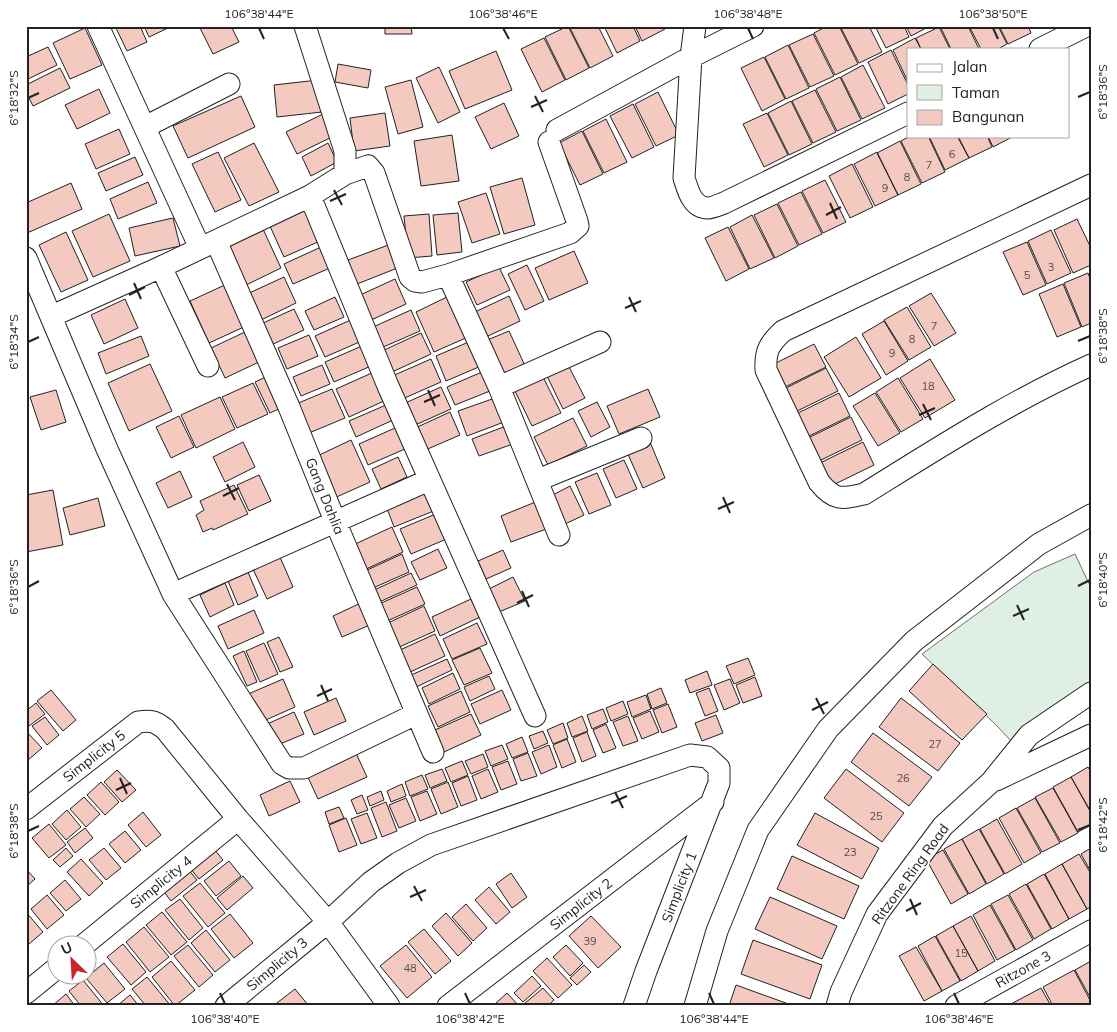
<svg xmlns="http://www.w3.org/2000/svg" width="1117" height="1032" font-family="Mulish,sans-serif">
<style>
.green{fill:#e0efe3;stroke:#6f6f6f}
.building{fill:#f3c9c0;stroke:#222}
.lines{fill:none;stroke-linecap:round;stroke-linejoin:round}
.minor-casing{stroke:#222;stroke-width:23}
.minor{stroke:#fff;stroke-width:21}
.ticks{fill:none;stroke:#222;stroke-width:2}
.labels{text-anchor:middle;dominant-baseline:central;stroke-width:4;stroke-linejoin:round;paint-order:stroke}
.number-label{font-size:11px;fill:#564c4a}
.street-label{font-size:14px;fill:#222;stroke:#fff}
.neatline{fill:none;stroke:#222;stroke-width:2}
.ticks-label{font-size:12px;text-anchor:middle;fill:#222}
</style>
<rect width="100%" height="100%" fill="#fff"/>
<path class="green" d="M1075,554L1091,588V684L1012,742L997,726L922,654L1034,572Z"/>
<path class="building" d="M115,26H140L147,42L127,51Z
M144,26H170V27L149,37Z
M199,26H231L239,42L213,54Z
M385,26H411L412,34H385Z
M568,26L589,68L566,80L545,37Z
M569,26H598L613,56L590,68Z
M604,26H633L640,41L617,53Z
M635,26H663L665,29L642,41Z
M827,26H839L858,64L835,75L814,33Z
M840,26H869L882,52L859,63Z
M875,26H904L909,37L886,48Z
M906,26H930L911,36Z
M940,26H968L979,49H951Z
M969,26H998L1007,44L998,49H981Z
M999,26H1028L1031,33L1008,44Z
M939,27L950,49H921L916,38Z
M85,28L102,65L70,79L53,43Z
M813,34L834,76L810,87L789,45Z
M544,38L565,80L542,92L521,49Z
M915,38L921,49H908V82L893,50Z
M788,45L809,88L786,99L765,57Z
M48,47L57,65L26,80V57Z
M891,50L908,85V94L888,104L868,62Z
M496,51L512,90L465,109L449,71Z
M764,57L785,99L762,111L741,68Z
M338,64L371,70L368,88L335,82Z
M863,65L885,108L862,119L841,77Z
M439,67L460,112L438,123L416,78Z
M60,68L70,88L33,106L26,92V85Z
M840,77L861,120L837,131L816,89Z
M318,80L322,112L277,117L274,85Z
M411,80L423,127L398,134L385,87Z
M99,89L110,113L77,129L65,105Z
M815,90L836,132L813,143L792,101Z
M658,92L679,135L656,146L635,104Z
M241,96L255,127L188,158L173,126Z
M791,101L812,144L789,155L768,113Z
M504,103L519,136L491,149L475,117Z
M633,104L654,147L632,158L610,116Z
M325,113L336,135L297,154L286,132Z
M385,113L390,146L354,151L350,118Z
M767,113L788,155L764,167L743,124Z
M606,119L627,162L604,173L583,131Z
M119,129L130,154L96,169L85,144Z
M582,131L603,174L580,185L559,143Z
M452,135L459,181L421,186L414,141Z
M910,136H928L945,172L922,183L901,141Z
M929,136H957L969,158L945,170Z
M958,136H987L992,147L969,158Z
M988,136H1014L993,147Z
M900,141L921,184L898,195L877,153Z
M254,143L279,192L249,206L224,158Z
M328,143L337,162L311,176L302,157Z
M218,152L241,200L215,212L192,164Z
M877,152L898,195L875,206L854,164Z
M135,157L143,175L106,191L98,173Z
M852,164L873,207L850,218L829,176Z
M522,178L535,225L504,234L490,187Z
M825,180L846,222L823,233L802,191Z
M148,182L157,203L118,219L110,199Z
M71,183L82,209L27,233L26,203Z
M801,192L822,234L799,245L778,203Z
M486,193L500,234L472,243L458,202Z
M777,204L798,246L775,258L754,215Z
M305,208L320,241L284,257L269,224Z
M458,213L462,252L437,255L433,215Z
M109,214L130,261L93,277L72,231Z
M429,214L432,256L408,258L404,216Z
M752,215L774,258L750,269L730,227Z
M173,218L180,246L135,256L129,228Z
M1077,219L1091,248V265L1073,273L1054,230Z
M728,227L749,269L726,281L705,238Z
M263,229L281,268L246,285L227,246Z
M1051,230L1071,273L1047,284L1028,241Z
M66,232L88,280L61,292L39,245Z
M1027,242L1046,285L1023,295L1003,252Z
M391,244L400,267L357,284L348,260Z
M321,247L330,268L293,284L284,264Z
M574,251L588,283L549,300L535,268Z
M527,265L544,301L525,310L508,274Z
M499,267L510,290L477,305L466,282Z
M1088,273L1091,281V323L1082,327L1064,283Z
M284,277L296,303L257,322L245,295Z
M395,279L406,304L369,321L358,296Z
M227,284L246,326L209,343L190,301Z
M1063,284L1081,327L1057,337L1039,294Z
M931,293L956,333L934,346L909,306Z
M449,296L468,337L434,352L416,312Z
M509,296L520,321L486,337L475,312Z
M335,297L344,317L314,330L305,311Z
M125,299L138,328L104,344L91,315Z
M907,307L931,347L909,360L884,320Z
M294,309L304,330L271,345L261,324Z
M411,310L420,331L381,348L373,327Z
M355,318L364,340L325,357L315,336Z
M884,321L908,361L886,375L862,334Z
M509,331L526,368L502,379L485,341Z
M245,332L259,362L225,378L211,348Z
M421,333L431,354L392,372L382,351Z
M309,335L318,356L287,369L278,348Z
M141,336L149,356L106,374L98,353Z
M856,337L881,378L849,397L824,357Z
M471,341L481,366L446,381L436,356Z
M814,344L826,367L783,388L772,365Z
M362,346L371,366L334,382L325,362Z
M431,359L441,382L400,400L390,377Z
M930,359L955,400L925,418L900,378Z
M567,363L585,398L563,409L546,374Z
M150,364L172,411L129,431L108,383Z
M322,365L330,384L301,396L293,377Z
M826,368L838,391L795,412L784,389Z
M374,372L386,400L349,417L336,389Z
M482,372L490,391L455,405L447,387Z
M268,376L283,407L270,413L255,382Z
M543,377L561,413L532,426L515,391Z
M898,378L923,419L901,432L876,392Z
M253,383L268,414L237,428L222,397Z
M441,387L451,409L413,426L403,404Z
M332,389L345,418L309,433L296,404Z
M648,389L660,417L619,434L607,406Z
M56,390L66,422L41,430L30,397Z
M839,393L850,416L807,437L796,414Z
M875,393L900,433L878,446L853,406Z
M220,397L235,429L196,448L181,415Z
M495,398L504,422L467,436L458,411Z
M597,402L610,427L591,437L578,411Z
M386,405L393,420L356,437L349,421Z
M450,412L460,435L423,451L413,429Z
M179,416L194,447L171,458L156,427Z
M851,417L862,440L819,461L808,438Z
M573,418L587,446L548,465L534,437Z
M506,426L513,444L479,456L472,439Z
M395,428L405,449L368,465L359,444Z
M351,440L370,482L332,499L313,458Z
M243,442L255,467L225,482L213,457Z
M650,442L665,478L643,488L627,452Z
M863,442L874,465L831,486L820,463Z
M398,457L407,477L381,489L372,469Z
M624,460L637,489L616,498L603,469Z
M180,471L192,497L168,508L156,483Z
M597,473L611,505L589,514L575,482Z
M259,475L271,501L249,511L237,485Z
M234,485L248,514L213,530L212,528L203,532L196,515L204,510L200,501Z
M570,486L584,515L563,525L549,497Z
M427,487L436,510L394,527L385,503Z
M53,490L63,545L26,552V495Z
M98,498L105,526L70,535L63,508Z
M538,501L549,528L511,542L501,516Z
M438,513L449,538L411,554L400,529Z
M392,527L403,552L364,570L353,545Z
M438,549L447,568L420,580L411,562Z
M503,550L511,568L486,579L478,561Z
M402,554L409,572L373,588L365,571Z
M280,557L293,587L267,599L253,569Z
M248,572L258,596L238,605L228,581Z
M411,573L417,585L377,603L372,591Z
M513,577L525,601L499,612L489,589Z
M225,583L234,605L210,617L200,595Z
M417,587L425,604L385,622L377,605Z
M471,599L480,617L440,636L432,617Z
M363,602L372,624L342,637L333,616Z
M424,606L435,631L397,648L386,624Z
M254,610L264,633L228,649L218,626Z
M477,623L487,644L452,659L443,639Z
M435,634L445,656L408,673L398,651Z
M279,637L293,667L280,672L267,642Z
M264,643L278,674L260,682L246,651Z
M480,648L492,673L464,685L452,660Z
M244,651L257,682L247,686L233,656Z
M748,658L755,675L734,684L726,666Z
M447,659L452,670L414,688L409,676Z
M933,664L987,714L962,740L909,691Z
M707,671L712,685L690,693L685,680Z
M453,673L460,689L429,704L422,688Z
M489,676L495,689L470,701L464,687Z
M755,677L762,696L743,703L736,685Z
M283,679L295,707L259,723L246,695Z
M730,679L740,703L724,710L714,685Z
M661,688L667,703L652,709L647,694Z
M709,688L718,711L705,716L696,693Z
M51,690L76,720L63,731L37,701Z
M502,690L511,710L480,724L471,704Z
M461,691L470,712L438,727L428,706Z
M646,695L651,709L632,717L627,702Z
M336,698L346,721L314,735L304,712Z
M901,698L960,743L938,771L879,727Z
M623,701L628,714L611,721L606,708Z
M36,703L45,714L29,726L26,722V711Z
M668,704L677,727L662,733L653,710Z
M603,709L608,722L592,729L587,715Z
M650,711L659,732L642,739L633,718Z
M294,712L304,734L275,746L265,725Z
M471,714L481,735L444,752L435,730Z
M716,715L723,733L702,741L695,723Z
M582,716L588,731L572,737L567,723Z
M628,716L638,741L623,746L613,722Z
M45,717L59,735L47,745L32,726Z
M563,723L568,738L553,744L547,730Z
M606,724L616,748L603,753L593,730Z
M26,731L42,748L28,760L26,758Z
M543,731L548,743L534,749L529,736Z
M587,732L596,756L582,762L573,738Z
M873,733L932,777L909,806L851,762Z
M522,737L528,752L512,758L506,744Z
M567,739L576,762L562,768L553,745Z
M502,745L508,759L491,766L485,751Z
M549,745L557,767L541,774L532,752Z
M355,751L367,777L318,799L306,773Z
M528,753L537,776L521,781L513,759Z
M483,754L488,767L471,774L465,761Z
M462,761L468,775L451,782L445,768Z
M508,761L517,784L501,790L492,767Z
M1088,767L1091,772V812L1071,777Z
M442,769L447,781L430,788L425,775Z
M488,769L498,792L481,799L472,776Z
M846,769L904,813L882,842L824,798Z
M117,770L136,790L122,802L104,782Z
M422,775L428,789L410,796L405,782Z
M468,776L477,800L461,806L452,783Z
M1071,777L1091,813V825L1078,832L1053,787Z
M290,781L300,802L269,816L260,795Z
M101,782L119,802L105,815L87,795Z
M448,782L458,807L441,814L431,789Z
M402,784L406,796L391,802L387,791Z
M1053,788L1078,833L1061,842L1035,797Z
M381,791L384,800L370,806L367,797Z
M427,791L437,814L420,821L411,797Z
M362,795L368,810L357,814L351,800Z
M84,797L100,814L86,827L70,809Z
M406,798L416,821L399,828L389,805Z
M1035,798L1060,843L1042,852L1017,808Z
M386,802L397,831L382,837L371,808Z
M339,807L344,818L329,824L325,812Z
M1016,808L1041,853L1024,863L999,818Z
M67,810L81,827L66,840L52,824Z
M143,812L161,835L146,847L128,825Z
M367,813L377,838L361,844L351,819Z
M815,813L879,848L862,879L797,845Z
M346,818L357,845L339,852L329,825Z
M997,819L1022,864L1005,874L980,829Z
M49,824L66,845L49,858L32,838Z
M85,828L93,838L75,853L67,842Z
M979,829L1004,874L987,884L962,839Z
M125,831L141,850L125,863L109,844Z
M962,839L986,884L969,894L944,849Z
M210,844L223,860L199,879L186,863Z
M66,848L73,856L60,867L53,860Z
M104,848L121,868L106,880L89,860Z
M1091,848V872L1081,854Z
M943,850L968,894L951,904L926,859Z
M1079,854L1091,874V907L1087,909L1062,864Z
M792,856L859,886L844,919L777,889Z
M81,859L103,883L89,896L67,872Z
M229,861L241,876L216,896L204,881Z
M1062,864L1087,909L1069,919L1045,874Z
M187,868L197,880L171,901L161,888Z
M26,869L35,879L26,887Z
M511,873L527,897L512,908L496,884Z
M1044,874L1069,919L1052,929L1027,884Z
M243,876L253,888L227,910L217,898Z
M65,880L81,899L66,911L50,893Z
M200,883L225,913L208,927L183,896Z
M1026,884L1051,929L1034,939L1009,894Z
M489,887L510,912L496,924L475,900Z
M47,895L64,915L47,929L31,909Z
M1008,895L1033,940L1016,950L991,904Z
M770,897L837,926L822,959L755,929Z
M180,899L203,928L189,940L165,910Z
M466,904L487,928L473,941L452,917Z
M990,905L1015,950L997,960L973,915Z
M26,912L43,932L29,944L26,941Z
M162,912L187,942L171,955L146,925Z
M446,913L472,943L458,956L432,926Z
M230,914L253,943L234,958L211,929Z
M591,916L621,947L598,968L569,936Z
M971,916L995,961L978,971L953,926Z
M953,926L978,971L961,981L936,936Z
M144,927L169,957L150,972L126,942Z
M424,929L451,961L435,974L408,942Z
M206,930L230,960L215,972L191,943Z
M935,936L960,981L942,991L918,946Z
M753,940L822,965L810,999L741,974Z
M123,944L146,972L131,985L107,957Z
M188,945L213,975L199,987L174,956Z
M406,945L432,977L407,998L380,966Z
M566,945L583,963L570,976L553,957Z
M916,947L942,991L924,1001L899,956Z
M547,958L572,985L558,998L533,971Z
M171,961L195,990L175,1006L152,977Z
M1091,961V999L1075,970Z
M104,963L125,989L107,1003L86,978Z
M584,965L591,972L577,985L570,978Z
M1074,970L1091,1002V1006H1053L1043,987Z
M532,976L541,986L523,1002L514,993Z
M147,977L171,1006H146L132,989Z
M83,980L104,1006H81L69,991Z
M736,985L794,1006H729Z
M543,988L554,1000L548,1006H525L524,1004Z
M1041,988L1051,1006H1012L1011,1004Z
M295,989L308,1005L307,1006H273Z
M507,993L519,1006H498L496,1003Z
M66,994L75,1006H52Z
M130,995L139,1006H117Z"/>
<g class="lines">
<g class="minor-casing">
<path id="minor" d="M98,26L200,248
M305,26L345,151V174
M695,26L691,57L684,178C688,190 692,208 708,208C712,208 719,205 724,203L908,113
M1040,49L1086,26
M145,127L229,84
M557,130L691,57L753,26
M1091,185L783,331C769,344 765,351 766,370L819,482C834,501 842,499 864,494C938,448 1011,401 1091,365
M310,196L388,386L535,716
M216,241L289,407L335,521L433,752
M26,258L107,449L173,594L282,764L289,768H304L416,714
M161,267L208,366
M448,275L499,387L559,535
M52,316L161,267L310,196L345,174L368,166L374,173L410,277L415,281L422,282L448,275L570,233L578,226L577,221L549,142
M499,387L600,342
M538,480L641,438
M173,594L429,480
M996,780L1091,735
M26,809L138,722C150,720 155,721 165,729L238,819L328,922L389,1006
M85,944L238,819
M26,993L58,967
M226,1006L328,922L371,882L398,863L431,845L690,755L707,757L719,768V783L646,971L634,1006
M448,1006L713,802
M695,1006L717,931L758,830L828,729L914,641L1039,544L1091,515
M837,1006L841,992L877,914L943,826L991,782L1029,735L1091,693
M956,1006L1091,931"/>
</g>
<use href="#minor" class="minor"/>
</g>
<path class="ticks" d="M259,28L264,39M503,28L509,39M748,28L753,39M993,28L998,39M535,96L543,112M1078,97L1090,92M28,98L39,93M531,107L547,100M334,190L342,205M330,201L346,194M830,203L837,219M826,215L841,207M134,283L141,299M129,295L145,287M629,297L636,312M625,308L641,301M1078,341L1090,336M28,342L39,337M428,390L435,406M424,402L440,395M923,404L931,420M919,415L935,408M227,484L235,500M223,496L239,488M723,497L730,513M718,509L734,502M1078,586L1090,580M28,587L39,581M522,591L529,607M517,603L533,595M1017,605L1024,620M1013,616L1029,609M321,685L328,701M317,696L332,689M816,698L824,714M812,710L828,702M120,778L127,794M116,790L131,783M615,792L623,808M611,803L627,796M1078,830L1090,825M28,831L39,826M414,886L422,901M410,897L426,890M910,899L917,915M906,911L921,903M220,993L225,1004M465,993L470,1004M709,993L714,1004M954,993L959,1004"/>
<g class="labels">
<g class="number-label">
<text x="952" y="154">6</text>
<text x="929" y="165">7</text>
<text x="907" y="177">8</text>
<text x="885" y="188">9</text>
<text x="1051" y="267">3</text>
<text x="1027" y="275">5</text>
<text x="934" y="326">7</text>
<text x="912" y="339">8</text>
<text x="892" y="353">9</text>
<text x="928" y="386">18</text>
<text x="935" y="744">27</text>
<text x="903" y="778">26</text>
<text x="876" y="816">25</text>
<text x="850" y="852">23</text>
<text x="590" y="941">39</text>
<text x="961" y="953">15</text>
<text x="410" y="968">48</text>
</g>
<g class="street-label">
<text transform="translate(325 496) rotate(68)">Gang Dahlia</text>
<text transform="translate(94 756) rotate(-38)">Simplicity 5</text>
<text transform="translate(910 874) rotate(-54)">Ritzone Ring Road</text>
<text transform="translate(161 882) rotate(-39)">Simplicity 4</text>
<text transform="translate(679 887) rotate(-69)">Simplicity 1</text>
<text transform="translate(581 904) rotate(-38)">Simplicity 2</text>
<text transform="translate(277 964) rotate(-40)">Simplicity 3</text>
<text transform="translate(1023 969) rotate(-29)">Ritzone 3</text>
</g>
</g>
<rect width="1117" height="1032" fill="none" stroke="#ffffff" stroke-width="55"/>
<rect x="907" y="48" width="162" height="90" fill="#ffffff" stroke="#a7a7a7"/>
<rect x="917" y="64" width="25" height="8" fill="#ffffff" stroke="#a7a7a7"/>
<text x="952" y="72" font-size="15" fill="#222222">Jalan</text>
<rect x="917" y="85" width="25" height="15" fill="#e0efe3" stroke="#a7a7a7"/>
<text x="952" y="98" font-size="15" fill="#222222">Taman</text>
<rect x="917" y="110" width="25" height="15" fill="#f3c9c0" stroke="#a7a7a7"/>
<text x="952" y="122" font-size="15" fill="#222222">Bangunan</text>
<g transform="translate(72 960) rotate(335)"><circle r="24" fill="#ffffff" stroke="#a7a7a7"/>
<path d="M0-4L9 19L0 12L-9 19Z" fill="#c62828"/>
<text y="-8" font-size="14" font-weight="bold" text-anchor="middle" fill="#222222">U</text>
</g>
<rect x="28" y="28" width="1062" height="976" class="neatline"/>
<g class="ticks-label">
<text x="259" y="18">106°38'44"E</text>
<text x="503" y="18">106°38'46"E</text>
<text x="748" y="18">106°38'48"E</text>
<text x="993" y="18">106°38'50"E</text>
<text transform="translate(1103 92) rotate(-90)" y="4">6°18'36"S</text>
<text transform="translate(14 98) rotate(-90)" y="4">6°18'32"S</text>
<text transform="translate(1103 336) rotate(-90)" y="4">6°18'38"S</text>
<text transform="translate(14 342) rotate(-90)" y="4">6°18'34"S</text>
<text transform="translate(1103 580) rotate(-90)" y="4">6°18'40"S</text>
<text transform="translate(14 587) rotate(-90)" y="4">6°18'36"S</text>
<text transform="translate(1103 825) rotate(-90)" y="4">6°18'42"S</text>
<text transform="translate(14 831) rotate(-90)" y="4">6°18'38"S</text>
<text x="225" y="1023">106°38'40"E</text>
<text x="470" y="1023">106°38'42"E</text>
<text x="714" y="1023">106°38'44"E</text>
<text x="959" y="1023">106°38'46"E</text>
</g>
</svg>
